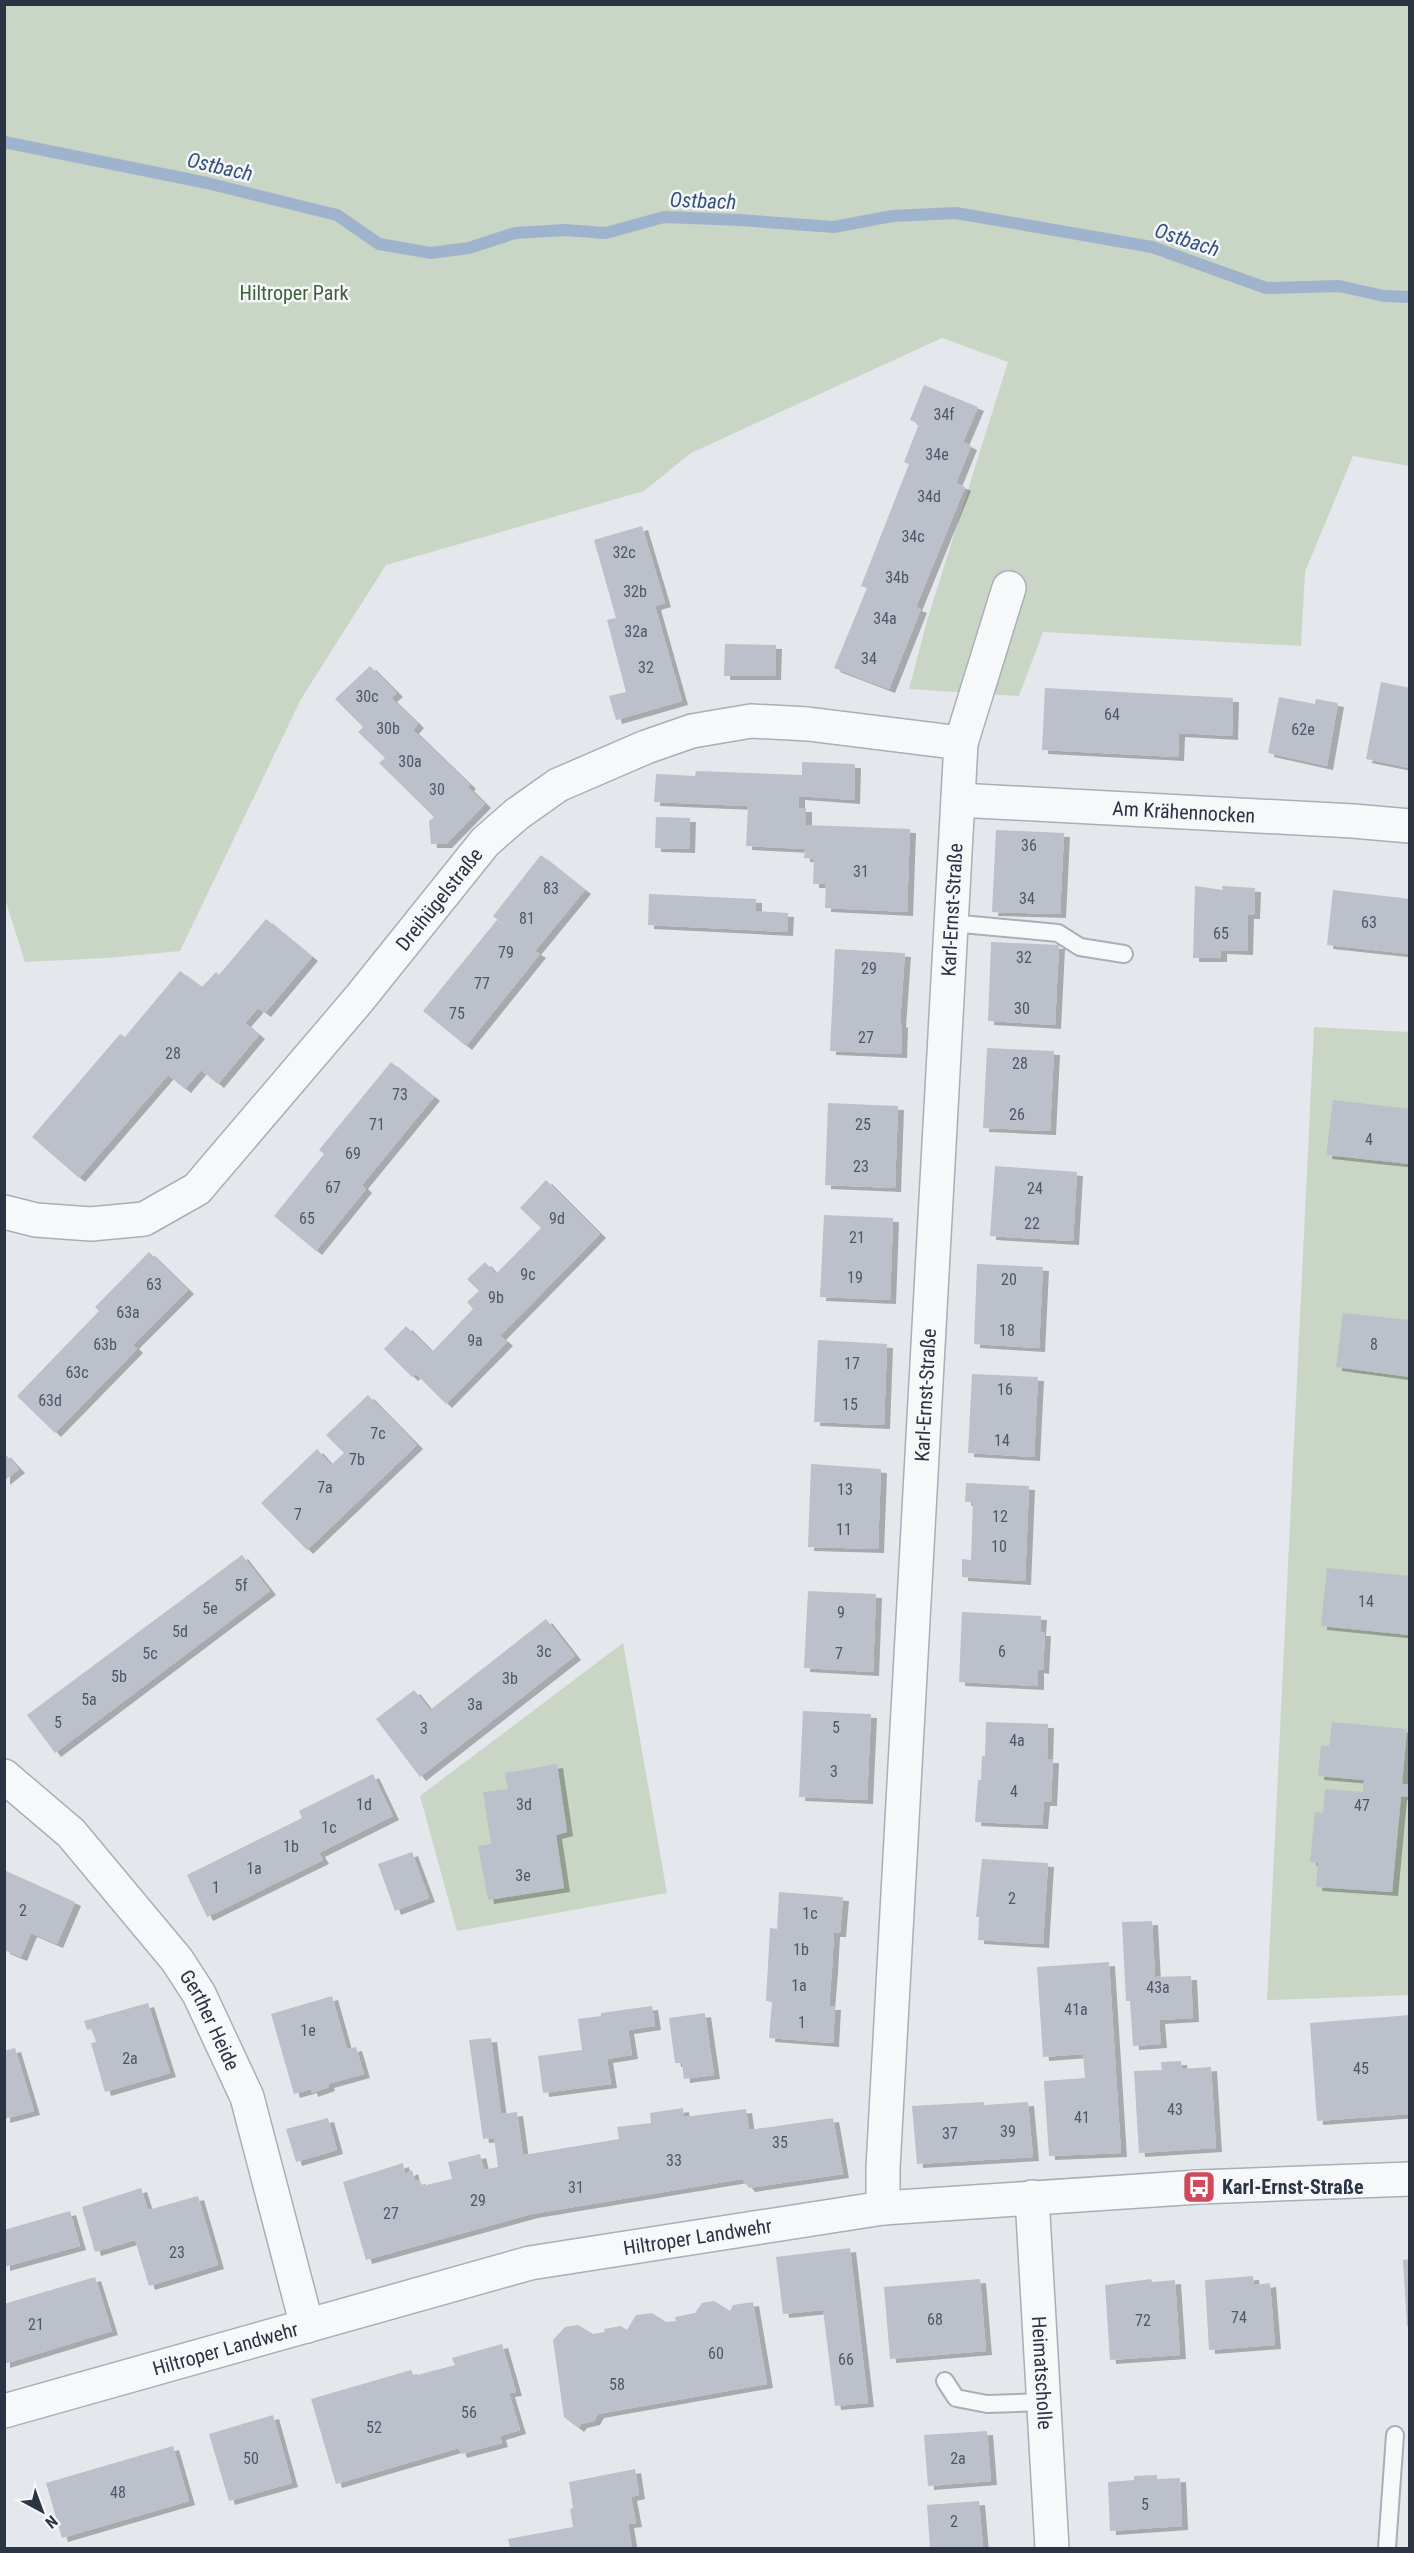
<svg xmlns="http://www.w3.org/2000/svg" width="1414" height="2553" font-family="'Roboto Condensed',sans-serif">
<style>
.green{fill:#c9d6c5}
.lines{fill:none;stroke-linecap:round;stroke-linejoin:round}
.stream{stroke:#9fb4cc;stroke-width:12}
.building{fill:#bbc0ca;filter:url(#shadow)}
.service-casing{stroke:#a9aeb7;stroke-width:20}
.minor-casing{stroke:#a9aeb7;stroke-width:36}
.tertiary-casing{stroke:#a9aeb7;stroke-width:36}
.service{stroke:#f7f8fa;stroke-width:16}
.minor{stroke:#f7f8fa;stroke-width:33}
.tertiary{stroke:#f7f8fa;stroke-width:33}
.labels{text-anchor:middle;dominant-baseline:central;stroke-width:5;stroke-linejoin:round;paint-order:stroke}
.number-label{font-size:16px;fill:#4f5766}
.park-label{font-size:20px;fill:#3f6138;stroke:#f4f6f9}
.street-label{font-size:20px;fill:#2b3445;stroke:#f4f6f9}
.poi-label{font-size:20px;font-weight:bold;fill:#2b3445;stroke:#f4f6f9;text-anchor:start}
.water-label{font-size:21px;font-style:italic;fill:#34527a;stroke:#f4f6f9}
</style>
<defs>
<filter id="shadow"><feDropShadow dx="6" dy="4" stdDeviation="0" flood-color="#0004"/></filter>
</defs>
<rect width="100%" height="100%" fill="#e4e7ec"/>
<path class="green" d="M4,5H1409V466L1353,456L1305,572L1301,646L1043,632L1019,696L909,689L927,621L1008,362L942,338L691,453L644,491L386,565L301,699L180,951L107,958L25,962L4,896Z
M1314,1027L1409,1032V1995L1267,2000Z
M623,1643L667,1893L457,1931L420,1796Z"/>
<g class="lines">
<path class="stream" d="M4,142L207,183L337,215L379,244L431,253L469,248L515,233L564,230L606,233L664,217L739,220L834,227L892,216L956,213L1152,247L1266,288L1339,286L1384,296L1410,297"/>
</g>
<path class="building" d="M924,385L978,407L963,442L971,446L956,483L965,487L916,607L921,609L889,689L834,668L867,588L861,586L909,464L904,462L919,424L910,420Z
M642,526L665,603L655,606L682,701L616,720L609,696L626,692L607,620L616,618L594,540Z
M725,644L776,645L775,676H724Z
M370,666L397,693L391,698L418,724L413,730L470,785L468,787L485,804L446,844H431L429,821L434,817L379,763L385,758L358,732L363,727L335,699Z
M1381,682L1410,688V768L1366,759Z
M1045,688L1233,698L1232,736L1179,733L1178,757L1042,750Z
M1279,697L1315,704L1316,699L1338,703L1327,766L1268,753Z
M802,762L855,764L854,800L799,796V808H806V825L910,829L907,912L825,908L826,884H813L814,859L804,858L805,849L746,846L748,806L654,802L656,774L695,776L696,771L802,775Z
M656,817L690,818L689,849L655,848Z
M996,830L1064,833L1060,914L992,912Z
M541,855L585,890L535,951L540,954L466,1046L423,1011L497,920L511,931L493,916Z
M1195,886L1223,890L1222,886L1255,888L1254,915H1248L1247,951L1221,950V958H1193Z
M1333,890L1410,899V954L1327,945Z
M649,894L756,899V911L788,913L787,932L648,925Z
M266,919L312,957L265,1013L258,1008L245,1023L259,1035L218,1084L201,1070L185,1089L168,1075L79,1178L32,1137L120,1034L125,1037L180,971L202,987L216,972L219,975Z
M991,942L1059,945L1055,1025L988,1021Z
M835,949L905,953L900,1023L902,1024L901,1054L830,1051Z
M987,1048L1054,1051L1050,1131L983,1128Z
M391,1062L434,1097L362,1185L366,1189L316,1251L274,1216L324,1154L319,1150Z
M1333,1100L1410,1109V1164L1326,1155Z
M828,1103L898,1106L895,1188L825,1185Z
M995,1166L1077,1172L1073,1241L990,1236Z
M546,1180L600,1234L500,1336L507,1342L446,1404L416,1374L412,1377L384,1349L406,1326L432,1352L473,1309L467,1302L479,1291L467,1279L485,1262L496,1274L541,1228L520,1208Z
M824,1215L893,1218L890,1300L820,1297Z
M149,1252L188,1290L133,1345L137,1349L55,1433L17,1396L99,1311L95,1307Z
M977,1264L1043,1267L1039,1348L974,1344Z
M1343,1313L1410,1320V1377L1336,1367Z
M818,1340L887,1344L884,1425L814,1422Z
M972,1374L1038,1377L1034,1457L968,1453Z
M368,1395L417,1445L307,1550L261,1503L317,1449L331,1465L344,1453L326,1435Z
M4,1453L19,1469L4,1481Z
M811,1464L881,1469L878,1549L808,1547Z
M966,1483L1029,1486L1025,1581L962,1577V1559L971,1560L973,1502H965Z
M242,1555L270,1591L55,1753L27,1715Z
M1327,1568L1410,1576V1635L1321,1626Z
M808,1591L876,1594L873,1672L804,1668Z
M962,1612L1041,1616L1040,1632H1045L1043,1670L1038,1669V1686L959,1682Z
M546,1619L575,1656L420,1777L376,1719L414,1690L430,1710Z
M803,1711L871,1714L867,1800L799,1797Z
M986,1722L1048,1724L1047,1759H1053L1051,1802H1044L1042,1825L975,1822L978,1780H981L982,1756H985Z
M1332,1722L1407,1729L1402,1784L1410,1785V1797L1401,1796L1392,1892L1316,1887L1318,1863L1310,1862L1315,1812L1323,1813L1325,1789L1363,1792L1364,1780L1318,1776L1321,1745L1329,1746Z
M557,1764L567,1832L556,1835L564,1888L488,1900L478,1846L491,1844L485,1805H483L485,1803L483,1792L508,1789L505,1773Z
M373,1774L393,1816L319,1853L323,1860L207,1917L187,1875L302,1818L299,1811Z
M412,1852L429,1898L395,1911L378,1864Z
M982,1859L1048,1863L1043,1944L978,1940L979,1917H976Z
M4,1870L75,1902L57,1944L31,1933L21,1957L4,1950Z
M779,1892L843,1897L840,1933H834L832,1969L829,2006H835L833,2043L769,2038L772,2002L766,2001L770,1928L777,1929Z
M1152,1921L1155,1977L1191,1976L1193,2018L1159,2020L1161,2044L1133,2046L1130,2001H1126L1122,1922Z
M1109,1962L1121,2153L1049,2156L1044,2081L1085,2078L1083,2054L1043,2057L1037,1967Z
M332,1996L347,2049L356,2047L364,2074L328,2084L329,2087L312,2093L311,2089L294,2094L271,2014Z
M148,2003L170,2073L105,2092L91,2043L96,2042L92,2029L87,2030L84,2021Z
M652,2006L655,2026L628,2030L632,2055L607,2059L611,2084L543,2093L538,2056L582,2050L578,2019L601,2016V2013Z
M705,2013L714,2075L684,2079L682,2063H675L669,2018Z
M1410,2015V2114L1317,2121L1310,2023Z
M491,2038L501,2114L517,2112L523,2155L619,2139L617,2127L651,2123L650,2113L683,2108L684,2117L746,2109L749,2130L833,2118L843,2174L749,2188L742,2179L532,2214L366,2260L343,2182L403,2163L405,2174L412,2170L415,2181L419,2180L422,2186L452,2179L448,2162L480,2154L484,2170L498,2167L494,2138L483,2139L469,2040Z
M15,2048L34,2111L4,2119V2051Z
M1181,2061L1182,2069L1211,2067L1216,2148L1139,2153L1134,2071L1162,2070L1161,2062Z
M984,2102V2105L1028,2102L1033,2157L917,2164L912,2106Z
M328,2118L337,2150L296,2162L286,2129Z
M141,2188L148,2210L198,2196L218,2265L149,2286L135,2240L95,2252L82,2207Z
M70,2211L80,2246L4,2267V2230Z
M850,2248L868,2403L835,2406L823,2310L783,2314L776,2257Z
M1410,2259V2326H1407L1403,2260Z
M1253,2276L1254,2285L1270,2283L1275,2345L1209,2350L1205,2280Z
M95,2277L112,2331L4,2364V2304Z
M980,2279L986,2351L890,2359L884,2287Z
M1151,2279L1152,2282L1175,2280L1180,2355L1110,2360L1105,2285Z
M714,2301L730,2311L733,2305L753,2302L767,2384L598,2414L594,2421L581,2424L578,2428L564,2417L553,2340L565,2327L578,2325L593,2334L605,2332L604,2329L621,2326L627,2330L636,2315L652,2313L666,2322L676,2321L675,2317L695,2313L702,2303Z
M502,2344L516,2392L509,2393L520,2430L500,2436L502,2443L461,2454L459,2448L336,2484L311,2399L411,2370L414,2376L455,2365L452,2358Z
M273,2415L292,2483L229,2501L209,2434Z
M987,2431L991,2481L928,2486L924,2435Z
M173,2446L189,2501L62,2538L46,2483Z
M635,2469L639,2495L631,2497L636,2523L628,2524L632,2548H510L508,2539L573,2527L570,2509L573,2508L569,2482Z
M1157,2475V2479L1180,2478L1182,2526L1110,2531L1108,2482L1134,2480V2476Z
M979,2501L983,2548H930L927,2505Z"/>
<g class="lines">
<g class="service-casing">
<path id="service" d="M951,923L1058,933L1080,947L1124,954
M945,2381L956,2398L987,2404L1043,2402
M1387,2548L1395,2435"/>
</g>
<g class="minor-casing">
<g id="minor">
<path id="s1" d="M958,800L1353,821L1410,826"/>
<path id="s2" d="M4,1212L36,1220L91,1224L144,1219L197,1189L359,999L485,842L517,814L558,785L646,747L692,731L751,721L808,724L961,743"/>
<path id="s3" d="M4,1776L71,1833L177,1960L199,1994L247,2097L307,2326"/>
<path id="s4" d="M1032,2197L1052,2548"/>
<path id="s5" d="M883,2208V2168L961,743L1009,588"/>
</g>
</g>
<g class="tertiary-casing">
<g id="tertiary">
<path id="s6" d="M4,2411L530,2263L883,2208L1199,2187L1410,2179"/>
</g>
</g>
<use href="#service" class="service"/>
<use href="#minor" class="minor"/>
<use href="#tertiary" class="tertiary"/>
</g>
<defs>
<g id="bus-square" transform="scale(1.725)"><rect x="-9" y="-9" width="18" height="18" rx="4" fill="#d1495b" stroke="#f4f6f9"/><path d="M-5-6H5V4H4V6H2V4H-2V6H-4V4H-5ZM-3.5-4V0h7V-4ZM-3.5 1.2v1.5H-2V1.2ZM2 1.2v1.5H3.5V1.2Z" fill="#fff"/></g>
</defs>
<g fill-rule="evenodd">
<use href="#bus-square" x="1199" y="2187"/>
</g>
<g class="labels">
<g class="number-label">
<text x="944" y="414">34f</text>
<text x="937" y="454">34e</text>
<text x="929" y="496">34d</text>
<text x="913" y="536">34c</text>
<text x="624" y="552">32c</text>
<text x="897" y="577">34b</text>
<text x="635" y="591">32b</text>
<text x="885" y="618">34a</text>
<text x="636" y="631">32a</text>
<text x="869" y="658">34</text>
<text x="646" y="667">32</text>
<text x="367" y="696">30c</text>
<text x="1112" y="714">64</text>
<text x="388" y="728">30b</text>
<text x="1303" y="729">62e</text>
<text x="410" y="761">30a</text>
<text x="437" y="789">30</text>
<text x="1029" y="845">36</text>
<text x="861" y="871">31</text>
<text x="551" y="888">83</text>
<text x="1027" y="898">34</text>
<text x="527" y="918">81</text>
<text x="1369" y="922">63</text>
<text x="1221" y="933">65</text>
<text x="506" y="952">79</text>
<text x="1024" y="957">32</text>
<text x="869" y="968">29</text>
<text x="482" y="983">77</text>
<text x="1022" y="1008">30</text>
<text x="457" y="1013">75</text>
<text x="866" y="1037">27</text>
<text x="173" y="1053">28</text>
<text x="1020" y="1063">28</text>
<text x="400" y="1094">73</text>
<text x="1017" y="1114">26</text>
<text x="377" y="1124">71</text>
<text x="863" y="1124">25</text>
<text x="1369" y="1139">4</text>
<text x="353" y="1153">69</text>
<text x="861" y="1166">23</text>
<text x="333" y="1187">67</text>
<text x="1035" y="1188">24</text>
<text x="307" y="1218">65</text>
<text x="557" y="1218">9d</text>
<text x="1032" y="1223">22</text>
<text x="857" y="1237">21</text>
<text x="528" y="1274">9c</text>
<text x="855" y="1277">19</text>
<text x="1009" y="1279">20</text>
<text x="154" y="1284">63</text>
<text x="496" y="1297">9b</text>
<text x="128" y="1312">63a</text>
<text x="1007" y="1330">18</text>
<text x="475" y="1340">9a</text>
<text x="105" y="1344">63b</text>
<text x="1374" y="1344">8</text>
<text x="852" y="1363">17</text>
<text x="77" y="1372">63c</text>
<text x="1005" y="1389">16</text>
<text x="50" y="1400">63d</text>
<text x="850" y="1404">15</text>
<text x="378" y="1433">7c</text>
<text x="1002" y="1440">14</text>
<text x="357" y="1459">7b</text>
<text x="325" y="1487">7a</text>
<text x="845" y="1489">13</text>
<text x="298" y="1514">7</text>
<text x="1000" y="1516">12</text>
<text x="844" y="1529">11</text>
<text x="999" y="1546">10</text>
<text x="241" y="1585">5f</text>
<text x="1366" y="1601">14</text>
<text x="210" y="1608">5e</text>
<text x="841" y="1612">9</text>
<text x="180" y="1631">5d</text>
<text x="544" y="1651">3c</text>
<text x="1002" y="1651">6</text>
<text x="150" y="1653">5c</text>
<text x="839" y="1653">7</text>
<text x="119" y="1676">5b</text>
<text x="510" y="1678">3b</text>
<text x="89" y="1699">5a</text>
<text x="475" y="1704">3a</text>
<text x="58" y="1722">5</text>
<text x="836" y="1727">5</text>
<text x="424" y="1728">3</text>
<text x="1017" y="1740">4a</text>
<text x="834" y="1771">3</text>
<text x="1014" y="1791">4</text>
<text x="364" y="1804">1d</text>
<text x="524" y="1804">3d</text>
<text x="1362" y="1805">47</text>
<text x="329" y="1827">1c</text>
<text x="291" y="1846">1b</text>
<text x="254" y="1868">1a</text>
<text x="523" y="1875">3e</text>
<text x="216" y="1887">1</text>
<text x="1012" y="1898">2</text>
<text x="23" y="1910">2</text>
<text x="810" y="1913">1c</text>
<text x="801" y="1949">1b</text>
<text x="799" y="1985">1a</text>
<text x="1158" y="1987">43a</text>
<text x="1076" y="2009">41a</text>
<text x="802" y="2022">1</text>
<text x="308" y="2030">1e</text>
<text x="130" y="2058">2a</text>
<text x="1361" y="2068">45</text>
<text x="1175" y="2109">43</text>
<text x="1082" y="2117">41</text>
<text x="1008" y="2131">39</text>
<text x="950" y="2133">37</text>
<text x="780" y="2142">35</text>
<text x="674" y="2160">33</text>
<text x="576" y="2187">31</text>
<text x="478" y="2200">29</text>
<text x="391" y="2213">27</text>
<text x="177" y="2252">23</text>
<text x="1239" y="2317">74</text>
<text x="935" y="2319">68</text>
<text x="1143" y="2320">72</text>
<text x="36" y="2324">21</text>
<text x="716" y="2353">60</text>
<text x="846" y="2359">66</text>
<text x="617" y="2384">58</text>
<text x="469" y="2412">56</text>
<text x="374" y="2427">52</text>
<text x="251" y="2458">50</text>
<text x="958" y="2458">2a</text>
<text x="118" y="2492">48</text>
<text x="1145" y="2504">5</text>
<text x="954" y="2521">2</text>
</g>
<g class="park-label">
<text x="294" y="293">Hiltroper Park</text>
</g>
<g class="street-label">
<text stroke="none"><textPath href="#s1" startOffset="226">Am Krähennocken</textPath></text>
<text stroke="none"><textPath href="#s2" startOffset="580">Dreihügelstraße</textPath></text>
<text stroke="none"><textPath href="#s5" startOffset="1300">Karl-Ernst-Straße</textPath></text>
<text stroke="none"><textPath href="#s5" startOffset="814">Karl-Ernst-Straße</textPath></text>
<text stroke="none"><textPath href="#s3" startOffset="322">Gerther Heide</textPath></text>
<text stroke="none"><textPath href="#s6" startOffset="716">Hiltroper Landwehr</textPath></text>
<text stroke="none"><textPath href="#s6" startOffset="230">Hiltroper Landwehr</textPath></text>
<text stroke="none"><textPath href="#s4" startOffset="176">Heimatscholle</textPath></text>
</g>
<g class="poi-label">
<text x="1222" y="2187">Karl-Ernst-Straße</text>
</g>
<g class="water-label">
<text transform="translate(220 167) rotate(13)">Ostbach</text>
<text transform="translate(703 201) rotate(2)">Ostbach</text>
<text transform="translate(1187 240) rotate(18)">Ostbach</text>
</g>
</g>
<rect width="1414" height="2553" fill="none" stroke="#2b3445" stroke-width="12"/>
<g transform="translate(42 2511) rotate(139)" stroke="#f4f6f9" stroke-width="4.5" paint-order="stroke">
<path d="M0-4.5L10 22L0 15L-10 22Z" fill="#2b3445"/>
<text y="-9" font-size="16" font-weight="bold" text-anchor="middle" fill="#2b3445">N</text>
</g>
</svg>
